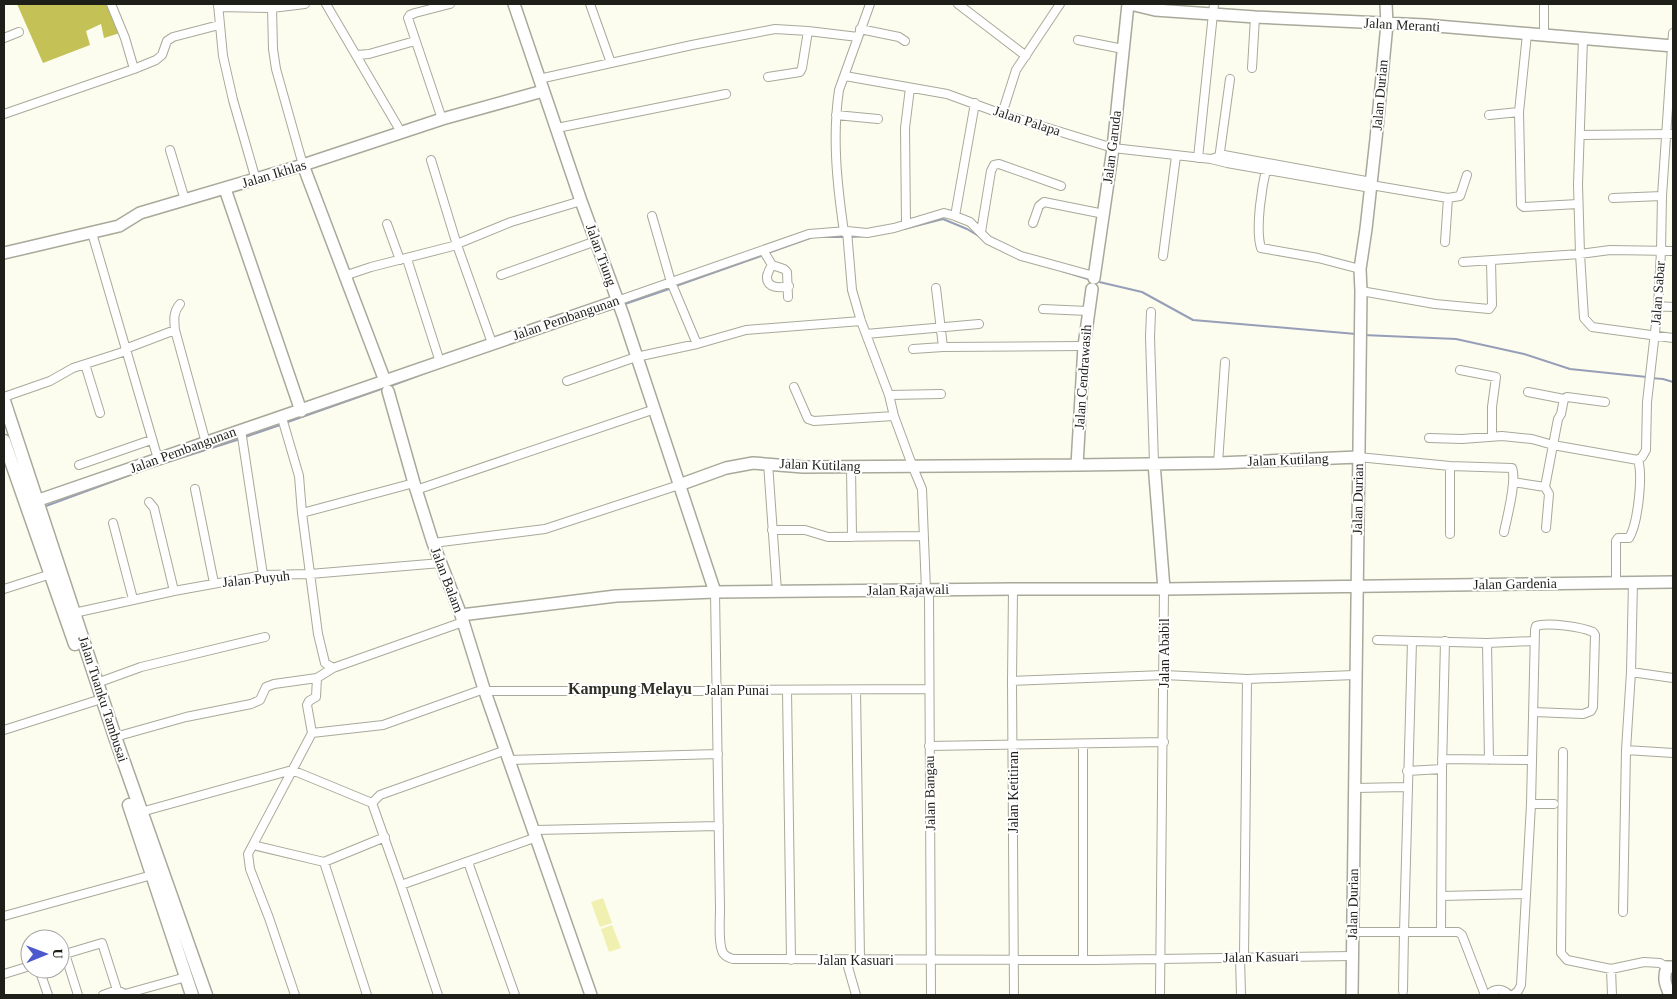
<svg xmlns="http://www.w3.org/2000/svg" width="1677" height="999" font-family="Georgia,serif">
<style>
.green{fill:#f0f0b0}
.forest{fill:#c4c257}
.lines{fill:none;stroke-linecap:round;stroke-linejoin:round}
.stream{stroke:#979eb7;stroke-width:2}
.street-casing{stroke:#a9a99b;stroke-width:10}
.secondary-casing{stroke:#a9a99b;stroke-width:14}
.primary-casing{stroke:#a9a99b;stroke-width:15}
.street{stroke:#fff;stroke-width:8}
.secondary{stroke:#fff;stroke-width:11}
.primary{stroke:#fff;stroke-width:12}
.labels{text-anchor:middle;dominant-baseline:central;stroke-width:4;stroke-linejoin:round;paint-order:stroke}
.street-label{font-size:14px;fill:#1f1f1a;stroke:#fff}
.quarter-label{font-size:16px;font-weight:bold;fill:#2f3025;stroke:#fff}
</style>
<rect width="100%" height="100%" fill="#fcfdee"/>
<path class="green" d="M603,898L612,923L600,927L591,902Z
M612,925L621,948L609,952L601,929Z"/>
<path class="forest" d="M17,4H110L120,33L104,38L101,24L86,31L90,45L43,63Z"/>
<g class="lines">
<path class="stream" d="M904,229L943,219L967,229L982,238
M818,237H846
M850,237L868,236
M768,253L813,237
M1062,271L1091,280
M1095,281L1142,292L1193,320L1356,334
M676,286L764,255
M625,304L672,288
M587,317L615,308
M1363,335L1456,339L1524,354L1570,369L1647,377
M1651,378L1663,379L1673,382
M388,387L447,365
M285,423L384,388
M245,437L280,425
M46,506L149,468L240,439"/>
<g class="street-casing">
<path id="street" d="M111,4L125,38L134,69
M218,4L223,56L233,100L256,180
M326,4L401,132
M590,4L611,63
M958,4L1026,56
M1544,4V35
M218,7L272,8L305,4
M272,8L273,49L276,69L303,165
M860,29L899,37L905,41
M1527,34L1519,112L1521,205L1524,207L1578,204
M4,38L19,32
M1583,39L1578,184L1580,254L1584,318L1592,327L1673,338
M1078,40L1123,49
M357,55L369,54L415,41
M1252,68L1255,17
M845,76L947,94L1002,114L1113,148L1211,159L1227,163L1365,187L1371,185
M768,77L800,72L802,68L808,31
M539,79L692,45L775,29L808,31L858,37
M4,114L134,69L156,60L162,55L167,41L173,37L219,25
M1002,114L1016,70L1060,4
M836,115L878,119
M1489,115L1519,112
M442,119L408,18L410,15L415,13L450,4
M557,128L726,94
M1580,135L1673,134
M170,150L185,200
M1198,158L1214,4
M1211,159L1224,155L1366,181L1371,185L1448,198L1460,196L1467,175
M1219,159L1230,79
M431,160L457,245L492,343
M1267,165C1262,186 1255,228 1261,248L1318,258L1360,269
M1613,198L1662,196
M652,216L671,282L697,344
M955,216L975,103
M1033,223L1039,206L1044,202L1104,214
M387,224L400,260
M906,224L905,128L910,88
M847,231L852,290L861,321L889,395L894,416L912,465L922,489L926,590
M844,232C837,184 832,137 839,90L870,4
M981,232L991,171L994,165L999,164L1061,186
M92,233L158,459
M1445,242L1448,198
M457,244L511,222L581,201
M763,250L772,265L784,269L787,272L788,297
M1163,256L1176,156
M407,259L440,362
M1463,262L1580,254L1610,250L1673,251
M772,265C770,268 768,272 767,276C766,289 781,288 789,286
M501,275L596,241
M344,276L371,267L457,245
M936,288L943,347
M1361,291L1435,304L1489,309L1492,305L1491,261
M617,301L809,234L847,231L867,233L894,228L944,213L955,216L970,222L988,240L1021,256L1094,276
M180,304C173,312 174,320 175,330L206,443
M1658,306L1673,307
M1043,309L1088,311
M1151,312L1150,337L1154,463
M866,334L979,324
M125,349L175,330
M913,349L943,347L1084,346
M85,364L100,413
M1460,370L1496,377L1492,407V436
M567,381L636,357L697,344L746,330L861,321
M794,387L808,419L814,421L894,416
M1528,392L1564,399
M889,395L941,394
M4,397L50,381L73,368L126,351
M282,418L299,476L302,513L318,634L325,663L333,668L463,622
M241,430L263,575
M1429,438L1462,439L1502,436L1532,439L1553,445L1558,419L1561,414L1564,399L1567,397L1605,402
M1358,457L1450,466L1512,468C1517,481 1507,517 1504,532
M1638,460L1642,457L1646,450L1647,402L1658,306L1661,251L1662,196L1673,33
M768,463L777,591
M1218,463L1225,362
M79,465L151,440
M851,466L852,537
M1450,466V534
M1513,482L1545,487L1553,445L1638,460
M1545,487L1549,494L1546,528
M195,489L214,583
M416,490L655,409
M149,502L154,508L174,591
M302,513L414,483
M113,523L133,599
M772,530H805L828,537L924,536
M433,543L545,529L679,485
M1616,583V541L1618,538H1629C1638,524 1643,475 1638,460
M4,589L51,574
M1013,589L1012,681L1014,995
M929,590L931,995
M715,592L720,909C720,920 718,944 723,953C726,957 729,958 733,959L1094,960L1353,956
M74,613L174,591L263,575L310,574L441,563
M1377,640L1487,643L1534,641
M1487,643L1489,760
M1631,672L1673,678
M1012,681L1164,675L1247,679L1355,675
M97,683L141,667L265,637
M787,690L791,960
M856,690L860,959
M485,691L929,689
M4,730L95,701
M312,733L307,705L309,701L316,697L317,678L333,668
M115,737L186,717L251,704L260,700L266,687L274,684L317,678
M929,746L1164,742
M1626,750L1673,753
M1563,752L1561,953L1567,960L1611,969L1644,962L1660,963L1667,967
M1442,759L1531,760
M509,760L718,754
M1407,771L1442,769
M1355,788L1407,787
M372,803L401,885L438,995
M372,803L380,795L506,750
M1531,804H1554
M141,812L292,770L372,803
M535,830L719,826
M253,845L324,862L385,837
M324,862L367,995
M468,862L515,995
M401,885L537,837
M1441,896L1526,894
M1623,912L1626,750L1631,672L1633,582
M4,916L152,875
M1353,932H1404L1412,641
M1441,932L1442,769L1445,641
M1240,957L1241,995
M1244,957L1247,679
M1083,959V744
M846,960L856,995
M39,969L48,995
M1611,969L1612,995
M4,974L30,966
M1403,991L1404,932H1458L1462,935L1485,995
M78,995L65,954L102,943L117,990
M103,995L117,990L125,994L186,977
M295,995L269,918L250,869L248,854L312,733L383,725L484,689
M1160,995L1164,589
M1488,995C1494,988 1503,988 1509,995
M1513,995L1518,991L1521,985L1531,804L1535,630L1536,626C1548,622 1582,627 1593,632L1595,635L1593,707L1591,711L1583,714L1534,712"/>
</g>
<g class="secondary-casing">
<path id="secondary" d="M514,4L581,201L623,315L715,592
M1130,4L1155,10L1255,17L1425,25L1673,46
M303,165L385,381
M225,189L301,411
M4,253L119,226L140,213L303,165L442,119L543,91
M1094,278L1113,148L1128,4
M388,391L414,483L433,543L461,615L484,689L591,995
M1154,463L1164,589
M1077,465L1084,346L1092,289
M679,485L726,468L753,463L803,467L1077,465L1218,463L1358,457
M36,501L617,301
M461,615L616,596L715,592L1013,589H1164L1673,582
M1352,995L1361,291L1360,269L1366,229L1376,139L1387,24L1386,4
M1670,995C1665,984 1663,978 1667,967H1673"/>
</g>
<g class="primary-casing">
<path id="primary" d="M4,401L115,737L206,995
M4,441L75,644
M129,805L192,995"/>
</g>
<use href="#street" class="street"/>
<use href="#secondary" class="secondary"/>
<use href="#primary" class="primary"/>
</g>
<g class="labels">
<g class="street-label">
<text transform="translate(1402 25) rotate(3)">Jalan Meranti</text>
<text transform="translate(1380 95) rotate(-85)">Jalan Durian</text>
<text transform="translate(1027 121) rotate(18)">Jalan Palapa</text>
<text transform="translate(1112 147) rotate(-83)">Jalan Garuda</text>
<text transform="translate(274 174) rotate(-17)">Jalan Ikhlas</text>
<text transform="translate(601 255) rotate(70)">Jalan Tiung</text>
<text transform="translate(1658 293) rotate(-86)">Jalan Sabar</text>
<text transform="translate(566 318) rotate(-19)">Jalan Pembangunan</text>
<text transform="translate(1083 377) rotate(-86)">Jalan Cendrawasih</text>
<text transform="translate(183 450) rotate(-20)">Jalan Pembangunan</text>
<text transform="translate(1288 460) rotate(-2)">Jalan Kutilang</text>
<text transform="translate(820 465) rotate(2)">Jalan Kutilang</text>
<text transform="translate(1358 499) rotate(-89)">Jalan Durian</text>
<text transform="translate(256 579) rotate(-6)">Jalan Puyuh</text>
<text transform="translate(447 580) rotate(69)">Jalan Balam</text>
<text transform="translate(1515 584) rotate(-1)">Jalan Gardenia</text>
<text transform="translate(908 590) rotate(-1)">Jalan Rajawali</text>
<text transform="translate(1164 653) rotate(-90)">Jalan Ababil</text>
<text x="737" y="690">Jalan Punai</text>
<text transform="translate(103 699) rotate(72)">Jalan Tuanku Tambusai</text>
<text transform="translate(1013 792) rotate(-90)">Jalan Ketitiran</text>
<text transform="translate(930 793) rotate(-91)">Jalan Bangau</text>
<text transform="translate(1353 904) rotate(-89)">Jalan Durian</text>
<text transform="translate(1261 957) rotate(-1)">Jalan Kasuari</text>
<text x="856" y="960">Jalan Kasuari</text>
</g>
<g class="quarter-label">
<text x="630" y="688">Kampung Melayu</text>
</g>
</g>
<rect width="1677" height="999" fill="none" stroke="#1f1f1a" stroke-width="10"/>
<g transform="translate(45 954) rotate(89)"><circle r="24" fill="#ffffff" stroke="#a5a5a3"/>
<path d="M0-4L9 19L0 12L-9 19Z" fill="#4c58cd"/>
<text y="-8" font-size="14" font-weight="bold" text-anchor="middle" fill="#1f1f1a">U</text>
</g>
</svg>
